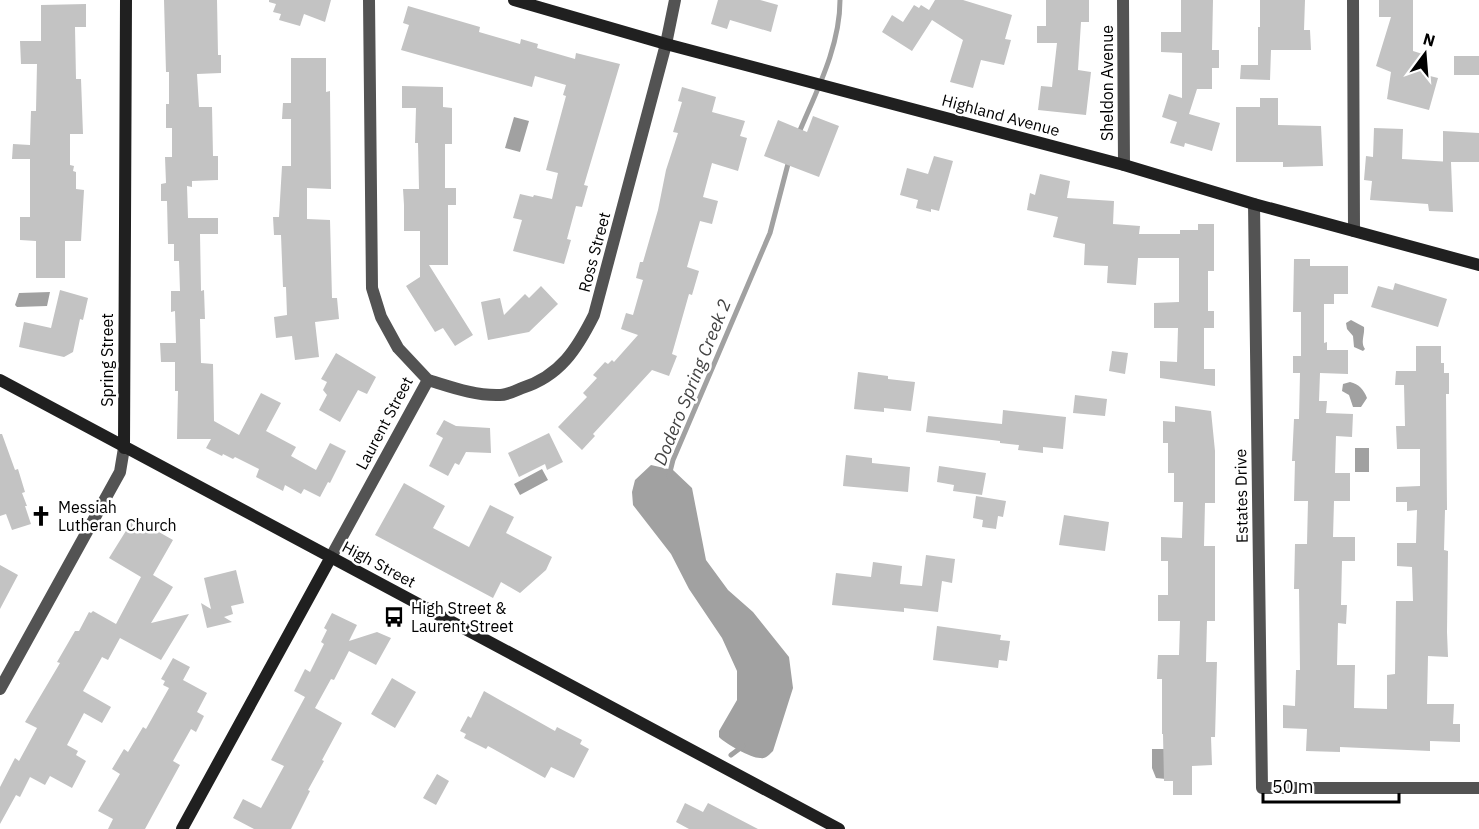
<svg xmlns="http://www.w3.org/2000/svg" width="1479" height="829" font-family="'IBM Plex Sans',sans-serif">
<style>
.water{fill:#a1a1a1}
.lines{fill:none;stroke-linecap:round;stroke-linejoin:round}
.stream{stroke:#a1a1a1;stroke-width:5}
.building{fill:#c3c3c3}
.street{stroke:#535353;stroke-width:12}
.secondary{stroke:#202020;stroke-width:12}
.labels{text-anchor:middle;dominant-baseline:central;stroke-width:5;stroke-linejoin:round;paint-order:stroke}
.street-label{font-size:16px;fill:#000;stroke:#fff}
.poi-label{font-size:16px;fill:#000;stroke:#fff;text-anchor:start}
.water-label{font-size:18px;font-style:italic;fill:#424242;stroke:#fff}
</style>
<rect width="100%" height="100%" fill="#fff"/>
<path class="water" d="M514,117L529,121L520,152L505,148Z
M50,292L47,306L17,307L15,305L19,293Z
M1351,320L1364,327C1365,335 1360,342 1365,349L1363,351L1354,347L1353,336L1347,329L1346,323Z
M1350,382C1359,384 1364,390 1367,398L1361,407H1353L1349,395L1342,391L1343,384Z
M1355,448H1369V472H1355Z
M651,465L673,470L692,488L706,560L728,590L753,612L789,657L793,688L773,751C769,755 766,759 760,758C751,758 726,744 719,737V731L737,700V671L722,638L689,589L671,554L633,505L632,492L635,480Z
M542,469L548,480L520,495L514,484Z
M1152,749H1166V779L1156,778L1152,768Z"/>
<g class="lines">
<path class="stream" d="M798,135C816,92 840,47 840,0
M669,476L673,460L770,233L789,160
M731,755L743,746"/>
</g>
<path class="building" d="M164,0H217L218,55H221V73L197,74L199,107H212L213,156H218V180L192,181V187L187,186L188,218H218V234H200L201,291L204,290L205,319H200L201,363L213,364L214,421L239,435L261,393L281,403L266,431L296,447L291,456L316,470L330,443L346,451L330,483L328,482L320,497L304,489L301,494L285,485L283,491L256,477L259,469L235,457L233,459L223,454L222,456L206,448L211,439H177L178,391H175V362H161L160,343H176L175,311L171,312V291H180L179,261H174V244H168L167,201H161V184L166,183L165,157H172V128H166V104H169V72H166Z
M269,0H331L325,22L304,14L300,26L279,20L281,14L273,12L276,4L269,2Z
M718,0H760L778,5L771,32L730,20L727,29L711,24Z
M935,0H963L1012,15L1005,39L1011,40L1004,65L981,60L973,88L950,82L963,40L932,20L912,51L882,32L892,15L903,22L914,5L919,8L921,5L929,10Z
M1046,0H1089V22H1081L1078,70L1091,72L1086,115L1038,110L1041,86L1052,87L1057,43H1037V26H1046Z
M1181,0H1213L1212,50H1219V68H1212V89H1197L1189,114L1220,123L1212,151L1185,143L1184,147L1170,143L1177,122L1162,117L1169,94L1182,98V53L1161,52V32H1181Z
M1260,0H1305L1304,30H1310L1311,50H1271L1270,80L1240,79L1241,65H1258V27H1260Z
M1379,0H1413V51L1429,56L1422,74L1438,78L1429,110L1387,99L1391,72L1376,66L1391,17H1379Z
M86,4V27H75L76,79H81L83,134H70V165L74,166L73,171L76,172V189L84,190L81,241H65V278H36V241L20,240V217H30V159H12L13,144L30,145L31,111H36L37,64H21L20,41H41V5Z
M408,6L480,27L479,32L520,44L521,39L538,44L537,48L575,59L576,53L620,64L584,185L588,186L582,207L576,206L567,239L571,240L564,264L513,251L522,220L513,218L520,194L533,197L534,195L552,199L558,173L546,170L566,96L563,95L566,85L535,76L532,87L401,50L409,25L403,23Z
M1454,56H1479V75H1454Z
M291,58H326V92L330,91L331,189L307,188V219L330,220L332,298H337L339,319L315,322L319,357L295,360L292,336L276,338L274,317L287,315L286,287H283L281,235H274L273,217H279L282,166H291V119H282L283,103H291Z
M402,86L443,87V107L452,108V144H445V188H456V205H448V265H429L473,335L455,346L443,328L435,332L406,286L420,277V231H404V205L403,189H419L418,143H415L416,108H402Z
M682,87L716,97L712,112L745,121L740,136L747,138L738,171L712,163L703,197L718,201L712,224L700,221L687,267L699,271L692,295L689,294L672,354L677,356L669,376L652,370L593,434L595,436L582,450L558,427L587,397L583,393L597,378L593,375L605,362L608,364L612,360L614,362L638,335L621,329L626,313L633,315L643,280L636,278L640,262H643L658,210L666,170L678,133L673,132L682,102L678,101Z
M1260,98H1278V125L1321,126L1323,166L1283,167V162H1236V107H1260Z
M813,116L839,126L819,177L764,156L778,120L807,132Z
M1374,128L1403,129L1402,159L1451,162L1453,212L1429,211L1428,204L1370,200L1372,181L1364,180L1366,156L1373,157Z
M1443,131L1479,133V162H1443Z
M934,156L953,161L939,211L931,209V212L916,208L918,200L900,195L907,168L928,174Z
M1040,174L1070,181L1067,198L1114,201L1113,224L1140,226L1139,234H1180V230H1198V224H1214V271H1208V311H1214V328H1204V369H1215V386L1160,378V361L1177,362L1178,328H1154V303L1179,302V258H1138L1136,285L1107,283L1108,266L1084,265L1085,244L1053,237L1058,217L1027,210L1030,193L1035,195Z
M1294,259H1310V266H1348V294H1334V304H1324V343L1327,342V350H1348V374L1320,373L1319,401H1327L1326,413L1353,414L1352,437L1336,436L1335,473H1350V501H1334L1333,537H1355V561H1342L1341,605H1347L1346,624L1338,623L1337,665H1355L1354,708L1387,709V675L1395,674L1396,601H1413L1412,567L1397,566V543H1416L1417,510L1407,511V502H1396V487L1420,486V449H1397L1396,426H1405L1404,385H1395L1396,371H1416V346H1441V363H1444V373H1449V394H1446L1447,510H1445L1444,550L1448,551L1447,632L1448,657L1428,656L1427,704H1454L1453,724H1460V742L1430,741V751L1340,747V752L1306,751L1307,729L1283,728V705L1295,706L1296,670H1300L1299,589H1294L1295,544H1307L1308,501H1294L1295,461H1292L1294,419H1299L1300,373H1293V356H1301V312H1293Z
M1395,283L1447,299L1438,327L1371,307L1378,286L1393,290Z
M541,286L558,304L529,332L488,340L481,302L500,298L504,315L525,294L529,298Z
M60,290L88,298L83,320L80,319L73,352L64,357L19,347L24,322L51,328Z
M1112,351L1128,353L1125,374L1109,371Z
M336,353L376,377L367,394L358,390L340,422L319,410L327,395L323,390L327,382L321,379Z
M858,372L888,376V379L915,382L911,411L884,408V412L854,409Z
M1075,395L1107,399L1105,416L1073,413Z
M1175,406L1211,411L1215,451V503H1205L1204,546H1215V621H1207L1206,662H1217L1215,737H1211L1212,765L1192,766V795H1173V781H1164L1163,734H1162V679H1157L1158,655H1179L1180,621H1158V595H1168V561H1161V537L1182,538L1183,502H1174V473H1168V443H1163V421L1175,422Z
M1003,410L1066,417L1063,449L1043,447V453L1018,450L1019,445L1000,443V441L926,432L928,416L1002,424Z
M444,420L456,426L490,428L491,453L466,452L459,465L455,463L448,476L429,466L443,438L436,434Z
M549,433L563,462L547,470L545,464L519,477L508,453Z
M0,434H2L15,470L18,469L25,492L22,493L27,506H25L31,524L12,530L6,514L0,516Z
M846,455L872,458V463L910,467L908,492L843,486Z
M939,466L986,473L982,495L953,491L954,485L937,482Z
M404,483L445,506L433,528L469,547L490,505L514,517L506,533L552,557L546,570L520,593L501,582L493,598L375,535Z
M976,496L1006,501L1003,517L998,516L996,529L982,527L983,520L973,518Z
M1064,515L1109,522L1105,551L1059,545Z
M134,518L173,540L153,575L173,587L151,623L189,614L161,660L120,638L108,660L102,657L83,691L111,707L102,723L84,713L67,745L78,751L76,755L86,761L72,788L50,776L45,785L30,777L20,797L16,795L0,824V787L15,758L19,761L37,728L25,722L60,663L57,662L75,631H79L89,612L91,613L93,611L116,624L141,577L109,558Z
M926,555L955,559L952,583L942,581L938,612L904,608V612L832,605L836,573L871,577L873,562L902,566L900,584L922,586Z
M0,565L18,575L0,609Z
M236,570L244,603L231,606L233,614L224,617L232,622L207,628L201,603L211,609L204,578Z
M332,613L357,625L349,641L377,632L391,638L376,665L349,651L334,680L331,679L315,708L342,723L322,760L324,761L308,790L310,791L291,829H254L233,818L243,799L261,808L284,766L271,760L305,697L294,691L305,669L310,672L324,644L321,642L327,630L324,628Z
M937,626L1001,635L1000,640L1010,641L1007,661L999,660L998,668L933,660Z
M173,658L190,667L183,680L207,693L197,712L204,716L196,732L191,729L173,761L180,765L145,829H108L113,819L98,811L120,774L112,769L124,749L128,752L143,727L146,729L169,688L163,685L165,681L161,679Z
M392,678L416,692L395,728L371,714Z
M484,691L555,731L557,727L582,740L580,744L589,749L574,778L551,767L545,778L488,746L486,749L464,738L466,734L460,731L468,716L471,718Z
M437,774L449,781L436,805L423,798Z
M685,803L703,812L708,803L758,829H689L676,822Z"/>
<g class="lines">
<path class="street" d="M1123,0L1124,165
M1353,0L1354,231
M1254,204L1262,788H1479
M428,380C451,387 475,396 500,395C507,395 515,391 522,388C560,376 577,349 594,315L666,44L675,0
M331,557L428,380L398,348L381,317L372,288L369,0
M0,689L120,472L124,448"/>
<path class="secondary" d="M514,0L666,44L1124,165L1254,204L1479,265
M0,380L839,829
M124,448L126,0
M182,829L331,557"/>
</g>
<defs>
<g id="church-bare" transform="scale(1.62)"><path d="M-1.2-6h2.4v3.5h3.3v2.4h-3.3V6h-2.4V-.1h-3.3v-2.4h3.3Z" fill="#000" stroke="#fff" stroke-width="2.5" paint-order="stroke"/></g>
<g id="bus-bare" transform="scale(1.62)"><path d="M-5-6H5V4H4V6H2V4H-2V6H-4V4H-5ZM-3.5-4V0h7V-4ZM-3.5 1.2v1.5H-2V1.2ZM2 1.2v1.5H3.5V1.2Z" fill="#000" stroke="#fff" stroke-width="2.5" paint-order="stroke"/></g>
</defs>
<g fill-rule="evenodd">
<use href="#church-bare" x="41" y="516"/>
<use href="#bus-bare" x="394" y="617"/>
</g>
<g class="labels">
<g class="street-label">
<text transform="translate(1107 83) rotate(-90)">Sheldon Avenue</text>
<text transform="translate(1001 115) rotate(15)">Highland Avenue</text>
<text transform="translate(594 252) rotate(-75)">Ross Street</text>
<text transform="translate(107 360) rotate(-90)">Spring Street</text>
<text transform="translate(384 423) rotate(-62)">Laurent Street</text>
<text transform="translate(1241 496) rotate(-91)">Estates Drive</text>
<text transform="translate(379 564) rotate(28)">High Street</text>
</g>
<g class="poi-label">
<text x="58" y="507">Messiah<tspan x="58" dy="18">Lutheran Church</tspan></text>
<text x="411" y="608">High Street &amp;<tspan x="411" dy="18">Laurent Street</tspan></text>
</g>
<g class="water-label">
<text transform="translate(692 382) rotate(-68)">Dodero Spring Creek 2</text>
</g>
</g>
<g transform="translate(1425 54) rotate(16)" stroke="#ffffff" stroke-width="4.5" paint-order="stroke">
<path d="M0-4.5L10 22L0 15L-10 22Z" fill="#000000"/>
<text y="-9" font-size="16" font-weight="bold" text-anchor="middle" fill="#000000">N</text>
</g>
<path d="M1263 793v9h136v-9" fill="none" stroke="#000000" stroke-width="3"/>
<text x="1272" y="793" font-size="18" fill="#000000" stroke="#ffffff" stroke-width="4.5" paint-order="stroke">50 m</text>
</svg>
